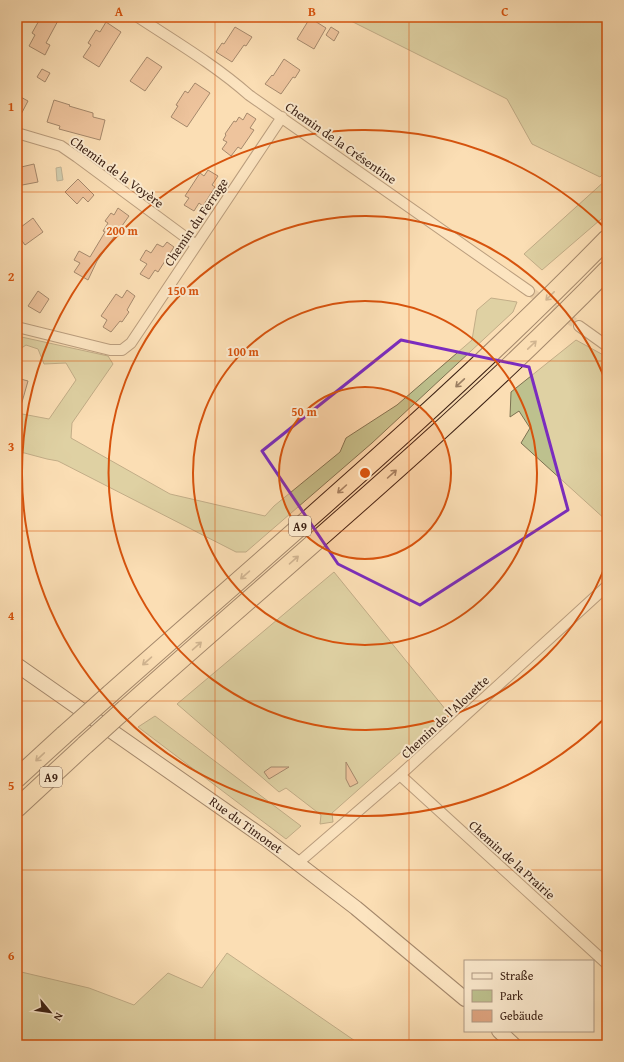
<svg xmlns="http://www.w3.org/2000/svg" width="624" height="1062" font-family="'Gentium Book Plus',serif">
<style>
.green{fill:#bdc18e;stroke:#7c7151}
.water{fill:#9fbcad;stroke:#777e70}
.building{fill:#dea480;stroke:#3c2114}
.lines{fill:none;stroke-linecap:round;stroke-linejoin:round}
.minor-tunnel{stroke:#d5b894;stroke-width:10;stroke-dasharray:10 5;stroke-linecap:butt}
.minor-casing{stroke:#6c503c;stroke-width:12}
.secondary-casing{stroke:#3c2114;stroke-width:16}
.motorway-casing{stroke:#3c2114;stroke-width:20}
.minor{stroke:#fceace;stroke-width:10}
.secondary{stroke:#fceace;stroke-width:14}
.motorway{stroke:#fbdeb4;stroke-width:18}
.motorway-bridge-casing{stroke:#3c2114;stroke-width:20;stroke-linecap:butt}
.motorway-bridge{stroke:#fbdeb4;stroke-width:18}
.oneway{stroke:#9c8064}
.marked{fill:none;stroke:#7b2cbf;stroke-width:3;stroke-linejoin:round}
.grid{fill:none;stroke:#d7530d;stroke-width:1;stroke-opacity:0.55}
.ring{fill:none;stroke:#d7530d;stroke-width:2}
.labels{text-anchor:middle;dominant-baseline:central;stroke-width:4;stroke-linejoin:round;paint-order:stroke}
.shield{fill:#fceace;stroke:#765d4c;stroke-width:1}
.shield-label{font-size:12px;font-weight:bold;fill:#3c2114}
.street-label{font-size:13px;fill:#3c2114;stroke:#fceace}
.centre{fill:#d7530d;stroke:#fceace;stroke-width:2}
.ring-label{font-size:12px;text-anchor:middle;font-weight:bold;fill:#d7530d;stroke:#fceace;stroke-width:4;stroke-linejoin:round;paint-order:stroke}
.neatline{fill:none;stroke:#d7530d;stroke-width:1.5}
.grid-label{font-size:13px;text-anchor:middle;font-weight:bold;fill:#d7530d}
</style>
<rect width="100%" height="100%" fill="#fbdeb4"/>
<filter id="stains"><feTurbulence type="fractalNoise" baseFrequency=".005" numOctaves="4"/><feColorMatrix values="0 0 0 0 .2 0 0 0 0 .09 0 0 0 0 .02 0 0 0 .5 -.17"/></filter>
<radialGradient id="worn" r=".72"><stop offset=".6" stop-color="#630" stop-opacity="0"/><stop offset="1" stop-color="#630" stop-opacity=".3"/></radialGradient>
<path class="green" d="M343,17H607V170L600,177L532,144L507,99Z
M607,179V214L542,270L524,254Z
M491,298L517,302L513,312L372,443L246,552H236L58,461L47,459L17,451V413L49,419L76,380L66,363L44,364L38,349L26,345L17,351V336L108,356L113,364L72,423L71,438L170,494L265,516L274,506L340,452L346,438L397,405L472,340L477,310Z
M576,340L607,357V521L521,443L530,428L519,411L510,417L511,392Z
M334,572L450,715L408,756L402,751L332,813L333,822L320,824L321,815L286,788L279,792L177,704Z
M155,716L301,826L286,839L138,727Z
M227,953L361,1045H17V971L89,988L134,1005L168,973L202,988Z"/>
<path class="water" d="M61,167L63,180L57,181L56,168Z"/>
<path class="building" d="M41,17H60L46,43L50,45L45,55L29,46L35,35L32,33Z
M310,18L326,28L314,49L297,39Z
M106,22L121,32L99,67L83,57L91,45L88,43L96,30L100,32Z
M235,27L252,37L246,46L244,45L232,62L216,52L222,43L224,44Z
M331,27L339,32L334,41L326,35Z
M147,57L162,67L145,91L130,81Z
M284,59L300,70L295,78L293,77L281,94L265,84L272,75L273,76Z
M42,69L50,73L45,82L37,77Z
M195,83L210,93L187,127L171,117L178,106L176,105L185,91L188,93Z
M17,95L28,101L17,122Z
M54,100L70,105L69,106L93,113V117L105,120L100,140L59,129L60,126L47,122Z
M247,113L256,119L250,128L254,130L241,149L238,147L231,156L222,149L227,142L223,140L226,135L225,134L234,121L236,122L239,117L243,120Z
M34,164L38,182L17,186V168Z
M208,170L218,176L212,185L215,187L203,206L199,203L194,211L184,205L189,198L185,196L200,173L204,176Z
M78,179L94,195L88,202L83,197L77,204L65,192Z
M118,208L129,216L97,261L88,280L74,272L80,263L74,260L79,251L90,257L105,232L103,231L108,223L105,221L111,213L114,215Z
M33,218L43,232L25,245L17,234V230Z
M167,242L174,247L158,272L155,270L149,279L140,274L147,264L140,260L146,250L151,253L157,244L163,247Z
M127,290L135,296L127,310L129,312L122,322L120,321L111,332L103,327L107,320L101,316L116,294L122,298Z
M38,291L49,299L40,313L28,306Z
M17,378L28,381L20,409L17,408Z
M346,762L358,783L350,787L346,779Z
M271,767H289L269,779L264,772Z"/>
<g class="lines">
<path class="minor-tunnel" d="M529,291L579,326"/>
<g class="minor-casing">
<path id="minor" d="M138,17C176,42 215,65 249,95L529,291
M17,133L61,146L77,157L196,245
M579,326L607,346
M17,327L110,350H122L131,343L282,117
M400,775L607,964
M298,863L400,775L607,586"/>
</g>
<g class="secondary-casing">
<path id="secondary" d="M17,665L266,839L356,908L465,999
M499,1031L514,1045"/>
</g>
<g class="motorway-casing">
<path id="motorway" d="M110,694C278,545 450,400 607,239
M125,709C287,564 455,426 607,270
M17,778L64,735
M17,808L85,745"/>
</g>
<use href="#minor" class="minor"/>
<use href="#secondary" class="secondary"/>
<use href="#motorway" class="motorway"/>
<g class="motorway-bridge-casing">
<path id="motorway-bridge" d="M64,735L110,694
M85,745L125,709"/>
</g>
<use href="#motorway-bridge" class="motorway-bridge"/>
</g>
<defs><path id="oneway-shaft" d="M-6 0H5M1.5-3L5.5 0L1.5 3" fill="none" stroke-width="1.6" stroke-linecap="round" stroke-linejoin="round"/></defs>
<g class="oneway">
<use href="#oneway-shaft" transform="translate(550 296) rotate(135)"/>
<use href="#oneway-shaft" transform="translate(532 345) rotate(-44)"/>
<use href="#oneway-shaft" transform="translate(460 383) rotate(137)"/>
<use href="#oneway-shaft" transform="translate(392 474) rotate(-42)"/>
<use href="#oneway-shaft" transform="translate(342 489) rotate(138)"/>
<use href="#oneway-shaft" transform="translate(294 560) rotate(-41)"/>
<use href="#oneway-shaft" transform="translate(245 575) rotate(139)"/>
<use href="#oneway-shaft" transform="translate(197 646) rotate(-41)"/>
<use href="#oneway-shaft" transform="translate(147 661) rotate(139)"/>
<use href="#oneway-shaft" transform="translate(40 757) rotate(137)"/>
</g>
<path d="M0 0H624V1062H0ZM401,340L529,367L568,510L420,605L338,564L262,451Z" fill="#fbdeb4" fill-opacity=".55" fill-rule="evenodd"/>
<path class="marked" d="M401,340L529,367L568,510L420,605L338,564L262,451Z"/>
<path class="grid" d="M215,17V1045M409,17V1045M17,192H607M17,361H607M17,531H607M17,701H607M17,870H607"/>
<circle cx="365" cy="473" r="86" fill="#d7530d" fill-opacity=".12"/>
<g class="ring">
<circle cx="365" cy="473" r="86"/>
<circle cx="365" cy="473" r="172"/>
<path d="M607 561A257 257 0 1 1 607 385"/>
<path d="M605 718A343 343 0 1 1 605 228"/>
</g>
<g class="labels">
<g class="shield">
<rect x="289" y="516" width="22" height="20" rx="3"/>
<rect x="40" y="767" width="22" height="20" rx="3"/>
</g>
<g class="shield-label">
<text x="300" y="526">A9</text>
<text x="51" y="777">A9</text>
</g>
<g class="street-label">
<text transform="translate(341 143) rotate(35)">Chemin de la Crésentine</text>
<text transform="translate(117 172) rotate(36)">Chemin de la Voyère</text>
<text transform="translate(196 222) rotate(-56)">Chemin du Ferrage</text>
<text transform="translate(445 717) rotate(-43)">Chemin de l'Alouette</text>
<text transform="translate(246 825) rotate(36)">Rue du Timonet</text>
<text transform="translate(512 860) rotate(42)">Chemin de la Prairie</text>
</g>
</g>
<circle cx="365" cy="473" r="6" class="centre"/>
<g class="ring-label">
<text x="122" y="235">200 m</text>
<text x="183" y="295">150 m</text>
<text x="243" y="356">100 m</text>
<text x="304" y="416">50 m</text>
</g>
<rect width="624" height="1062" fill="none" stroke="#fbdeb4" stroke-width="44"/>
<rect x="464" y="960" width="130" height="72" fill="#fceace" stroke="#af9a84"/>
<rect x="472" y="973" width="20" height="6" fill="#fceace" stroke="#af9a84"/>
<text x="500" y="980" font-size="12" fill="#3c2114">Straße</text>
<rect x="472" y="990" width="20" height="12" fill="#bdc18e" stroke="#af9a84"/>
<text x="500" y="1000" font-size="12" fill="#3c2114">Park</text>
<rect x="472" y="1010" width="20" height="12" fill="#dea480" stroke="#af9a84"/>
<text x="500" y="1020" font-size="12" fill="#3c2114">Gebäude</text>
<g transform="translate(50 1012) rotate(119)" stroke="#fceace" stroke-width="3" paint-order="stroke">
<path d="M0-3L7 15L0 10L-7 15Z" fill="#3c2114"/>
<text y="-6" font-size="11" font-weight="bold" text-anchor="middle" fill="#3c2114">N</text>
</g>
<rect x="22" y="22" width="580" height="1018" class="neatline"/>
<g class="grid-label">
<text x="119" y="16">A</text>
<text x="312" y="16">B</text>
<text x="505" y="16">C</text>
<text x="11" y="111">1</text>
<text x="11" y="281">2</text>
<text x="11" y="451">3</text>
<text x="11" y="620">4</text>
<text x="11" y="790">5</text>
<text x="11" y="960">6</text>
</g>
<rect width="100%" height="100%" filter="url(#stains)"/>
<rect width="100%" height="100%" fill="url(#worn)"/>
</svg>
